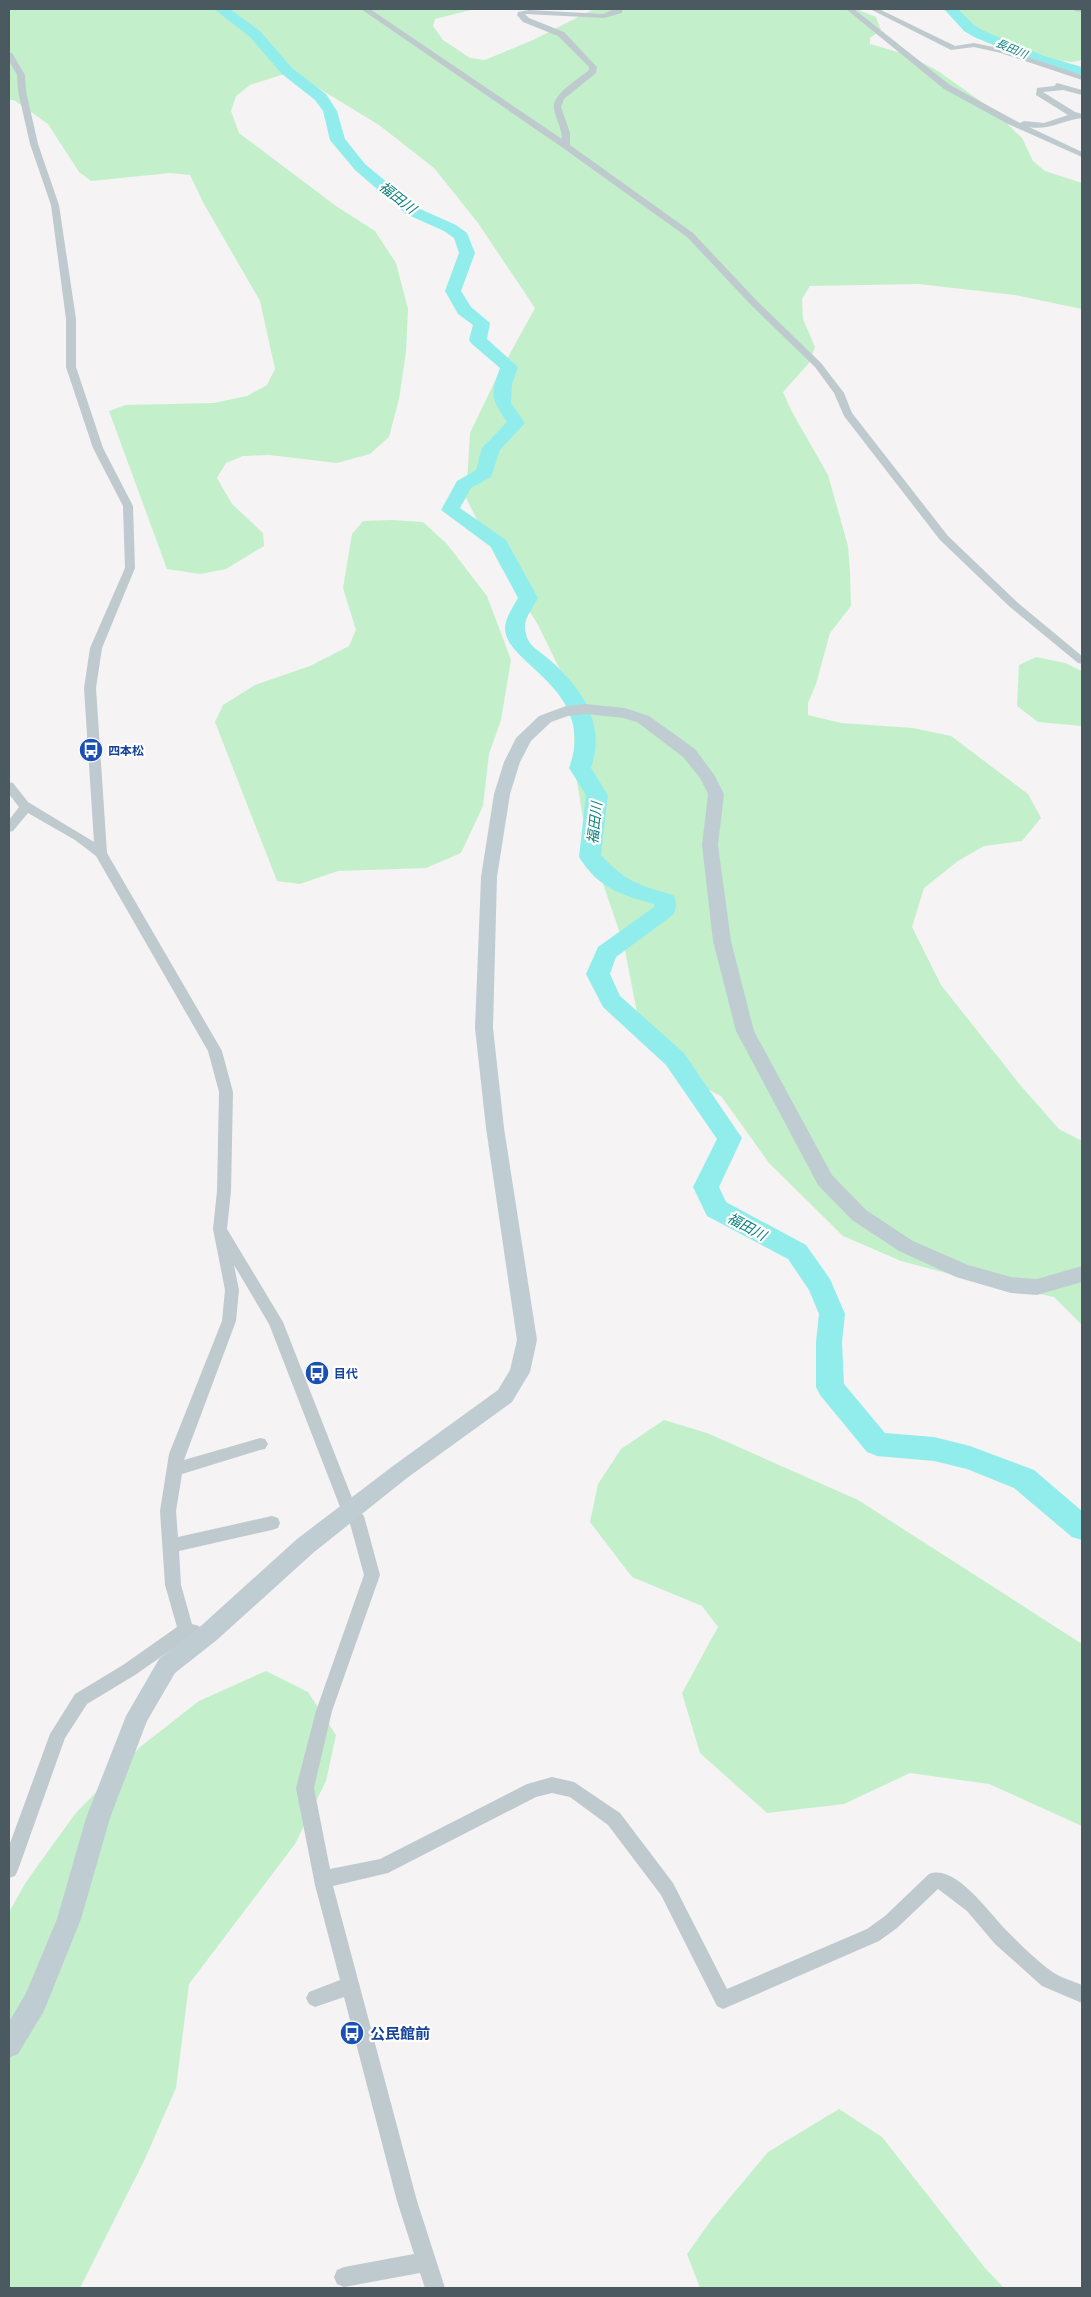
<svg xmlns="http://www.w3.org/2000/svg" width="1091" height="2297" font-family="Manrope,'Noto Sans JP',sans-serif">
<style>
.green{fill:#c3f0cb}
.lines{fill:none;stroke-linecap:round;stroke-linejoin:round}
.river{fill:#91edec;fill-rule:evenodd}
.street{fill:#becace;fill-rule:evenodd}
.secondary{fill:#bfcdd3;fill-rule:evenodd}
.labels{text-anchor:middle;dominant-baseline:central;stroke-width:4.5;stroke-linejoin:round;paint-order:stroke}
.far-water-label{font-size:11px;font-style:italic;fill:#0e8080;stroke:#fff}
.transit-label{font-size:12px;font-weight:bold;fill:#164399;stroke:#fff;text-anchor:start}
.water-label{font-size:14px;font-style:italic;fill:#0e8080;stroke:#fff}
.near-transit-label{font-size:15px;font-weight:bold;fill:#164399;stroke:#fff;text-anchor:start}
</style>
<rect width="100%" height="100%" fill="#f5f3f3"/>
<path class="green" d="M9,9H475L435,19L433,26L443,40L470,58L485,60L533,40L594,9H856L876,17L881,30L870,38V44L908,55L938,71L993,110L1022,138L1033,161L1045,171L1082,183V309L1015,295L918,284L810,286L802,299L803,319L815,347L809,363L783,392L791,410L828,475L848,546L850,572L851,606L830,633L816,684L808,703V715L841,723L913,728L951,736L1028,794L1041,818L1022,841L984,846L958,861L924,888L912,927L941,985L1021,1086L1059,1129L1082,1141V1325L1054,1297L972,1280L901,1261L843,1236L769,1163L721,1096L682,1076L639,1023L624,945L585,831L575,769L573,696L537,623L501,567L466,498L470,433L495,381L535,308L478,223L434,168L379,125L297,75H281L250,85L236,96L231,111L239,133L336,206L375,231L396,263L408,309L406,352L399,399L389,437L370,454L337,463L269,455L243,456L226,463L217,478L232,504L263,533L264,546L226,569L200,574L167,569L109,411L126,405L214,403L247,396L267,385L275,369L260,301L204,204L190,175L170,173L91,181L79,172L48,124L14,100H9Z
M957,9H1082V60L1072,62L1044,59L1019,52L969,28Z
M391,520L423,522L447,544L487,596L511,660L501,720L489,754L483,806L461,853L426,868L338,871L300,884L277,881L215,722L223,705L255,685L310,666L349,646L356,630L343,588L352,534L363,521Z
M1036,657L1065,663L1082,671V726L1038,722L1017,706L1019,665Z
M664,1420L707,1433L858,1500L1082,1644V1826L989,1784L910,1773L844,1804L767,1813L700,1753L682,1693L718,1627L702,1606L632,1577L590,1522L598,1484L621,1449Z
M266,1671L308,1692L336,1735L326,1781L295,1844L189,1984L176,2088L144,2161L80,2288H9V1912L26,1882L75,1814L140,1747L199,1701Z
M839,2109L882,2137L985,2268L1004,2288H700L687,2254L712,2219L768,2152Z"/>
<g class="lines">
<path class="river" d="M214,9H230L260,31L292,68L326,94L337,111L345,139L365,164L418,208L456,225L467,233L475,253L461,291L471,307L490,323L487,339L518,367L512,384L511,403L525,423L500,450L491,477L471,488L460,508L506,540L538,598C534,606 525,617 525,626C526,647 537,648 551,661C583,690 606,724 591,768L608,795L601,855C626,882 639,885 673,895C677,902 677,908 673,915L616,957L610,974L620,996L684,1053L742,1138L719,1187L726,1202L806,1245L830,1279L845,1314L842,1342L844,1384L885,1433L934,1437L970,1446L1034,1470L1082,1511V1540L1072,1537L1014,1488L967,1469L934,1461L877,1456L867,1452L820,1395L816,1387V1342L819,1314L809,1290L788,1259L707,1216L693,1187L717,1139L666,1065L603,1007L586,974L598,947L654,907V904C621,895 598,888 579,857L586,795L569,768C600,684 494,662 506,622C508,614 514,605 518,598L491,547L441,510L457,481L476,470L482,448L507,422C491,399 490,395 500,368L472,344L469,340L473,325L458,314L445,291L459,253L454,238L444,231L406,214L355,170L330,140L323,111L315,100L282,74L250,37Z
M944,9H958L974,25L984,31L1044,56L1082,67V75L1034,62L974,37L964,31Z"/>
<path class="street" d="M361,9H370L562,139C562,128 556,120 554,109C551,94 579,79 589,70V67L558,36L523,22L517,15L518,12L529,10L603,14L614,9H622V13L604,18L525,14L529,18L564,32L597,67L596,73L564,99L561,107L570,133V145L693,233L758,302L821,363L844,393L852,413L948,536L1018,603L1082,656V664L1078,663L1010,607L940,540L844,416L834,393L815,367L752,306L687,237L563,148Z
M846,9H854L950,85L1020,123L1024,121L1044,123L1068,115L1036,95L1037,88L1054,86L1057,83L1082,90V95L1063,90L1043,92L1075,112L1082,114V118C1064,120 1048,131 1029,127L1082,152V157L1008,124L944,89Z
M870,9H879L955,46L974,43L1003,49L1082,75V80L1001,53L974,47L951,50Z
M1074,9H1082V12L1075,11Z
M9,53H12L25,75L26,91L38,144L59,205L76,319V367L103,448L133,506L135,568L102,648L96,688L107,853L222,1051L233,1092L231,1191L227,1229L283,1322L356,1508L364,1516L380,1575L332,1711L314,1788L330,1869L380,1859L527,1784L552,1777L574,1782L620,1813L673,1883L727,1989L867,1929L885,1916L929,1874C956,1863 991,1916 1008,1932C1022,1946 1038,1962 1054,1973C1062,1978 1073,1981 1082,1985V2003L1042,1986L995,1944L967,1911L938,1889L897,1928L879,1941L723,2009L717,2006L661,1895L608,1825L570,1797L552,1793L536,1797L388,1873L333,1886L417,2201L445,2288H425L420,2273L344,2287L337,2284L334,2277L337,2270L344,2267L414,2254L397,2201L344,1997L315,2007L309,2004L306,1998L309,1992L340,1980L315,1885L296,1788L316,1711L364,1575L349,1520L342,1512L269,1324L234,1265L239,1290L236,1321L184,1460L260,1438L265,1439L268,1444L265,1449L260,1450L182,1474L176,1511L178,1537L272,1516L278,1518L280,1523L278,1528L272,1530L179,1551L181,1585L192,1624L199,1626L201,1631L199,1636L188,1638L135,1675L87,1704L65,1738L18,1870L15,1876L9,1878V1846L50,1734L75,1694L123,1665L177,1627L165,1585L160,1511L169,1454L222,1321L225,1290L213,1229L217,1191L219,1092L208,1051L96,856L75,840L28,813L13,831L9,832V820L19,807L9,794V782L13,783L28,802L94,842L84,688L90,648L125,568L123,506L93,448L66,367V319L51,205L30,144L18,91L17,75L9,61Z"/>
<path class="secondary" d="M586,704L625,708L649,716L695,749L715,776L724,794L718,845L731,941L754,1031L832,1175L866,1210L913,1241L968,1265L1011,1277L1037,1279L1082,1266V1282L1037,1295L1011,1293L956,1277L899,1251L852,1220L818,1185L736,1031L713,941L702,845L708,794L700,778L683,757L637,722L623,718L586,714L568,716L551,722L531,741L520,762L510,794L497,877L493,1028L504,1128L537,1340L530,1372L512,1402L407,1478L313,1553L218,1639L175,1673L147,1721L110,1818L81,1919L44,2011L18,2054L9,2058V2022L26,1993L57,1919L86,1818L126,1716L159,1659L202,1625L297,1539L393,1466L498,1390L510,1370L517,1340L486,1128L475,1028L481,877L494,794L504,762L516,738L539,716L566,706Z"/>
</g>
<defs>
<g id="bus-disc" transform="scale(1.25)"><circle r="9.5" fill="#1a4fb4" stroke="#fff"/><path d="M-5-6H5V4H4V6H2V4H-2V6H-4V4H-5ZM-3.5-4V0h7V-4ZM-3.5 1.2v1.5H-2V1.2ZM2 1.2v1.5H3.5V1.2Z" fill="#fff"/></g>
</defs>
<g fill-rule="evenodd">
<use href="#bus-disc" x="91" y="750"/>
<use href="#bus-disc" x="317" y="1373"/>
<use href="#bus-disc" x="352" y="2033"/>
</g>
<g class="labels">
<g class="far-water-label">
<text transform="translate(1012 48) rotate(23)">長田川</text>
</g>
<g class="transit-label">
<text x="108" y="750">四本松</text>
<text x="334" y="1373">目代</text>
</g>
<g class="water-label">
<text transform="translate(398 197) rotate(38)">福田川</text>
<text transform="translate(594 823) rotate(-84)">福田川</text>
<text transform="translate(747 1226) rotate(28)">福田川</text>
</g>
<g class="near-transit-label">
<text x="370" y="2033">公民館前</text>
</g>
</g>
<rect width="1091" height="2297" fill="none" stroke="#4a5a60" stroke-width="20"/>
</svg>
